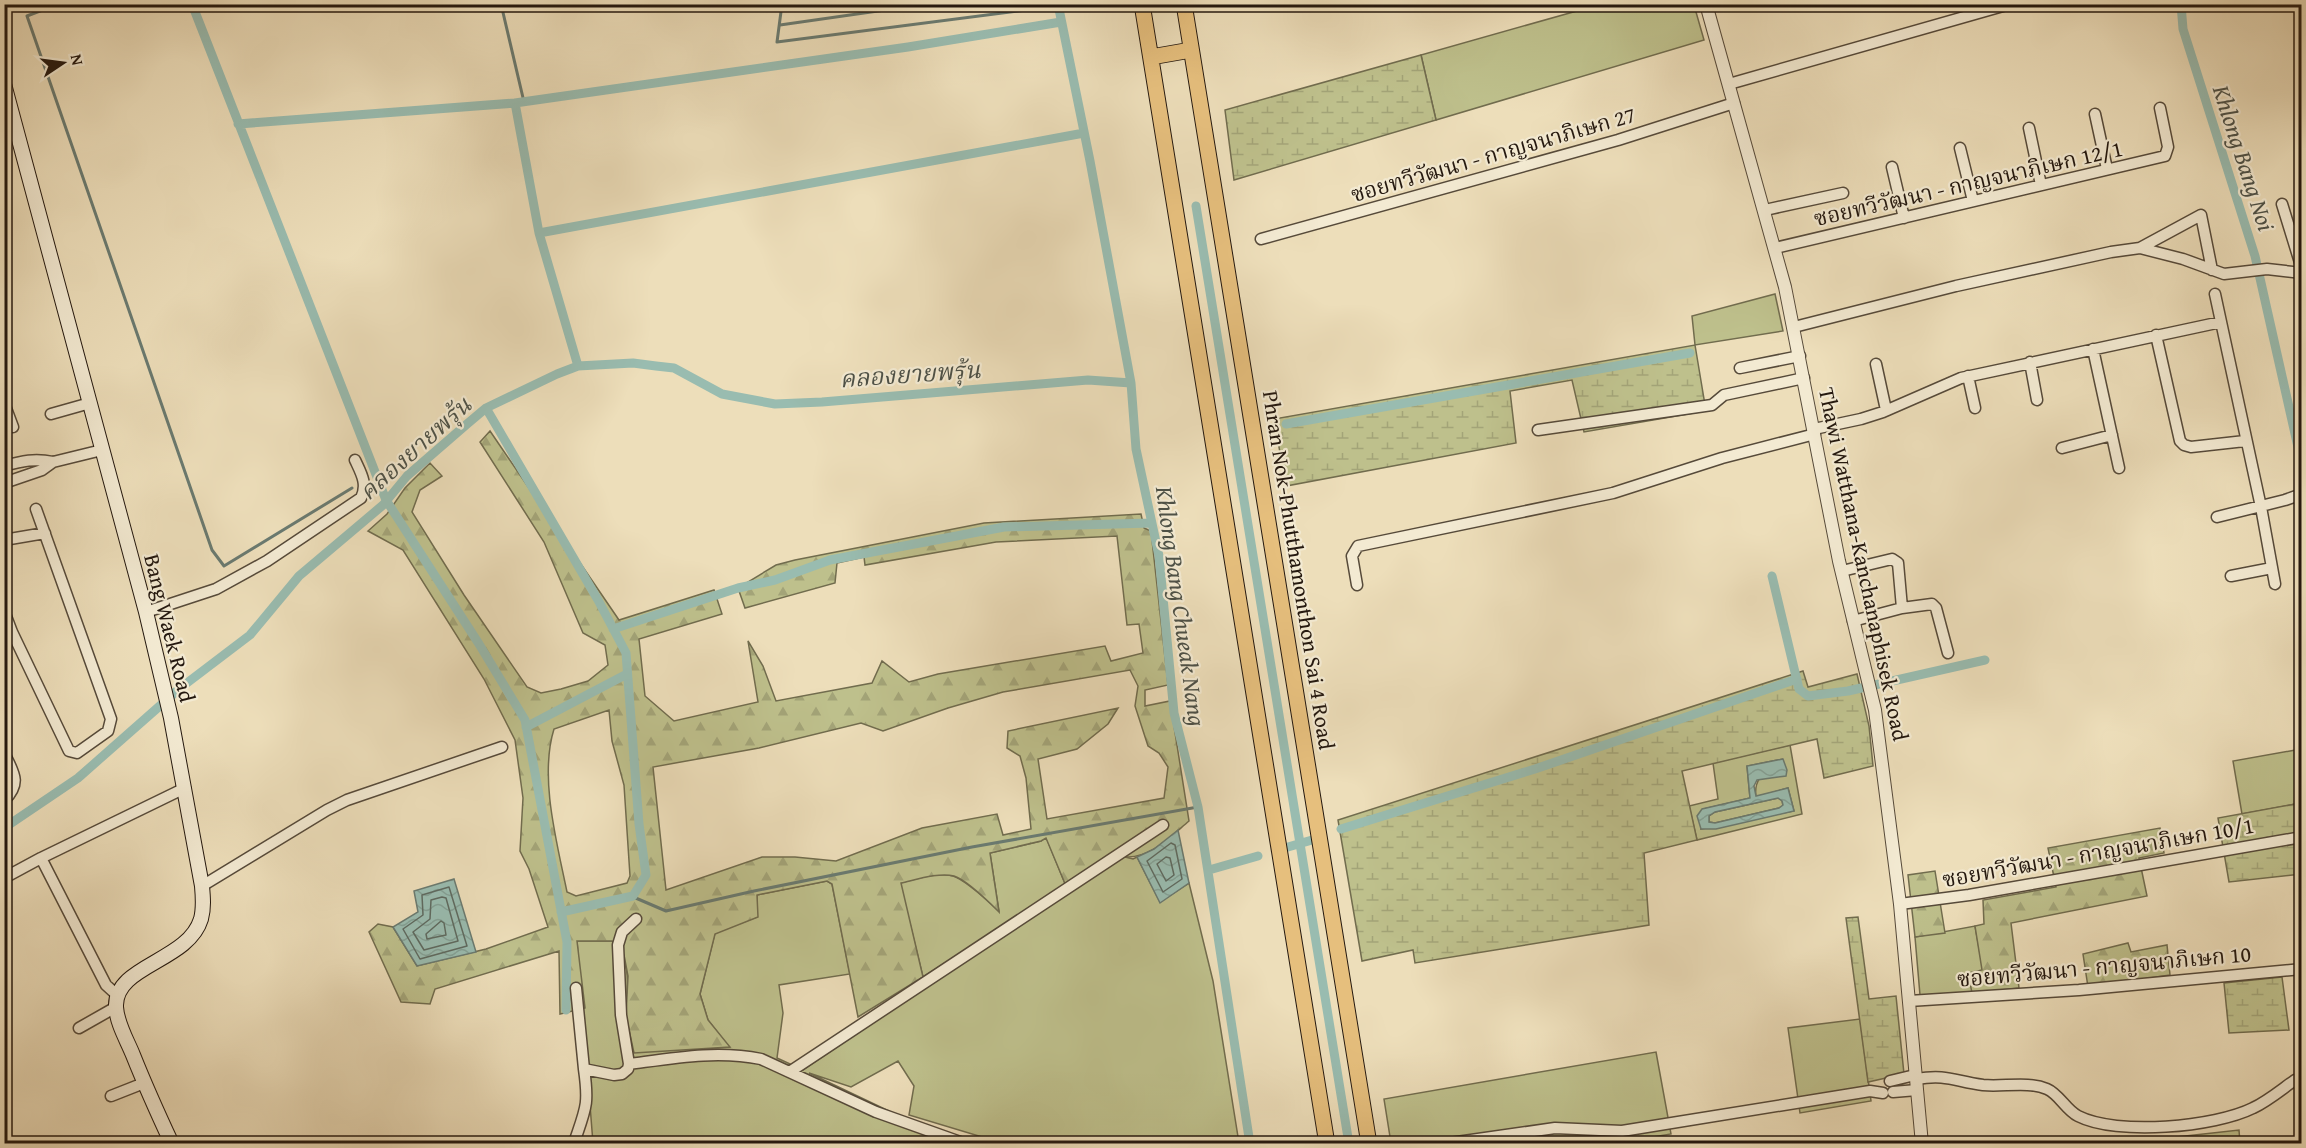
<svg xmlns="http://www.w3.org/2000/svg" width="2306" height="1148" font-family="'Gentium Book Plus','Noto Serif Thai',serif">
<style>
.grass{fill:#bec08c;stroke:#716c4e;stroke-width:1.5;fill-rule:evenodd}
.forest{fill:url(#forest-firs);stroke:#716c4e;stroke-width:1.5;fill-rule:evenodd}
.wetland{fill:url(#wetland-marsh);stroke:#716c4e;stroke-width:1.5}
.water{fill:url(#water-waves);stroke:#6a7a70;stroke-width:1.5;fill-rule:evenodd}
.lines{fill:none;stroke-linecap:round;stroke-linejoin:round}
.shore{stroke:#5e6a60;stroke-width:1.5}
.stream{stroke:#6a7a70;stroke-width:3}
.canal{stroke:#99bcb0;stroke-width:9}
.minor-casing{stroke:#564a3a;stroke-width:13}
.tertiary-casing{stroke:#564a3a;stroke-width:14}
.secondary-casing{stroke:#24180f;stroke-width:16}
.primary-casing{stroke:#24180f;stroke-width:17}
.minor{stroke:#f3ead2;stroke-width:10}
.tertiary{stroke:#f3ead2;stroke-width:12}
.secondary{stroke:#f3ead2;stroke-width:14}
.primary{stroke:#e6bf7d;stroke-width:15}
.labels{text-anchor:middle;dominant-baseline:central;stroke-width:4.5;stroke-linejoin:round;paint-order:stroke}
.street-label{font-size:22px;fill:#24180f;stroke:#f3ead2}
.water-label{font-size:24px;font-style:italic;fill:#4d5147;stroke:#f3ead2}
</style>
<defs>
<pattern id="forest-firs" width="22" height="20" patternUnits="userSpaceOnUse" patternTransform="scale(1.5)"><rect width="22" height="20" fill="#bec08c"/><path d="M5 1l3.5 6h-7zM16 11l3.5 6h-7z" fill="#a3a478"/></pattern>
<pattern id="wetland-marsh" width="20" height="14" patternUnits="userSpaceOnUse" patternTransform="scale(1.5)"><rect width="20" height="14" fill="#bec08c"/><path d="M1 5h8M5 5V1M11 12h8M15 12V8" fill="none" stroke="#a3a478"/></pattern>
<pattern id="water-waves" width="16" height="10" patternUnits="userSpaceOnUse" patternTransform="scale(1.5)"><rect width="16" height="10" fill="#99bcb0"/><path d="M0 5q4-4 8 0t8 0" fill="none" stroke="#84a196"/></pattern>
</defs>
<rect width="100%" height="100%" fill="#eddeba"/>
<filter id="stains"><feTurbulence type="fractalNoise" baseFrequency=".00333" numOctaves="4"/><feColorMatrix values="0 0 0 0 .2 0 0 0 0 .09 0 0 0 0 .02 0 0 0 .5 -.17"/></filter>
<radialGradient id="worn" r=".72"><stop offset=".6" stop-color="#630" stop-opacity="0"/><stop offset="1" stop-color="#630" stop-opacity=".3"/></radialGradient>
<path class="grass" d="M1598,5H1694L1704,40L1436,120L1421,55Z
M1775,294L1783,331L1695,345L1692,316Z
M1790,745L1802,814L1697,840L1689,806L1718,799L1713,763ZM1783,759C1768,771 1753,776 1756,797L1788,788L1794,811L1701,829L1703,809L1750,798L1747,766Z
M2301,749V803L2242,814L2233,761Z
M1778,798L1782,800L1783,806L1779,808L1715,823L1709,822V816L1715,812Z
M1046,837L1066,886L923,977L900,883C916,879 937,872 953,876C966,880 989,902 999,911L990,853L1041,841Z
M1121,856L1133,859L1137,857L1160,902L1189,883L1213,981L1239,1143H1002L909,1115L914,1086L898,1061L851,1087L809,1073L956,1143H593L577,941H613C633,967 627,985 626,1016L684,1049L729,1047L708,1020L700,994L715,933L757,917V895L827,881L832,884L850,974L779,985L783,1013L777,1058L803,1070Z
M1975,926L1983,970L1972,993L1920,995L1915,937Z
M1860,1019L1871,1101L1800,1113L1788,1028Z
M1656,1052L1671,1134L1624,1142V1144L1391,1143L1384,1099Z"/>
<path class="forest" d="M490,431L619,620L714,590L722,614L639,639L645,696L674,721L758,702L748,641L763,666L776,701L872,683L882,661L909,682L938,674L1105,646L1111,661L1143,653L1139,624L1127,625L1117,536L996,542L865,565L864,557L837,563L835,583L745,608L738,588L776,565L795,560L984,523L1141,514L1144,528L1151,531L1168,685L1145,690V706L1170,701L1189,821C1170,837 1147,862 1121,856L1066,886L1046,838L1041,841L990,853L999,912C989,902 967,880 954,876C939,872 915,880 901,883L923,977L858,1017L832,884L827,881L757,895L758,917L715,934L700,994L708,1020L730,1047L634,1053L626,1016L628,976L624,955L612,941H577L585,1008L560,1014L559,951L435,989L430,1004L401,1002L369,932L378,924L393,927L417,966L486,949L548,927L529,869L520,851L523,798L515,740L484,679L403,550L368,531L387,514L405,488L430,463L442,476L420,490L412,512L464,595L527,687L541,693L561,689L588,681L608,665L605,645L583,633L544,542L480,442ZM1130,670L1138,686L1135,706L1148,746L1159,753L1168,767L1164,798L1047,819L1038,759L1077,749L1108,724L1118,708L1008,731L1007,748L1020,756L1026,778L1031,829L1003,835L997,814L922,828L836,861L795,857H762L666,890L653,767L759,748L861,723L883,731L948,708L1003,692ZM609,710L612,741L624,785L630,876L627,883L576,896L567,892C557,843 539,777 554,729Z
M2160,828L2164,853L2139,858L2147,896L2011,923L2019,988L1972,993L1968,973L1982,970L1975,926L1984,924L1983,900L2056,887L2048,848Z
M1935,871L1945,933L1915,937L1908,875Z
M2128,943L2131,952L2167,945L2170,975L2088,987L2083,954Z"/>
<path class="wetland" d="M1421,55L1436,120L1234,180L1225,110Z
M1695,345L1706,411L1584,432L1572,380L1510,391L1516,443L1286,486L1274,419Z
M1803,671L1808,687L1857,674L1869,726L1873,766L1824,778L1817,739L1682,771L1697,840L1644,853L1649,925L1415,963L1413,950L1362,961L1338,820Z
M2301,803V874L2229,882L2218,818Z
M1858,917L1869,999L1896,996L1904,1074L1868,1082L1846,918Z
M2282,977L2289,1030L2229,1033L2224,983Z
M2239,1130L2240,1143H2151L2150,1140Z"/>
<path class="water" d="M1783,759L1787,770L1786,776L1757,780L1754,786L1756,796L1788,788L1794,811L1716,829H1701L1697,816L1702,809L1750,798L1747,766ZM1778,798L1782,801L1783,805L1779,808L1715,823L1709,822V816L1715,812Z
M1178,830L1189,883L1160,903L1137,857L1154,849Z
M454,879L476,952L417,966L393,927L418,912L414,891Z"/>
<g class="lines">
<path class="shore" d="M1171,843L1175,845L1182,879L1163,892L1147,861Z
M1166,857L1170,858L1174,875L1166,881L1157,864Z
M449,887L467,946L420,959L403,929L423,915L422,895Z
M442,897L446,898L458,941L424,950L413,932L430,919L431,900Z
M441,921L444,923L446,935L427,939L426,934Z"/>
<path class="stream" d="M58,4L27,16L212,550L224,566L352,488
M501,4L524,102
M782,4L777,42L1026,10L1025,4
M780,25L927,4
M631,896L666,911L754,891L972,847L1198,807"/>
<path class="canal" d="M192,4L386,500L479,644L525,720L567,942L566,1010
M1058,4L1090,161L1131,383L1136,449L1159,556L1174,713L1198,807L1250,1144
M2181,4L2183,29L2255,256L2302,465
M515,103L539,233L578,366
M238,124L515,103L908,47L1061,22
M1196,206L1349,1144
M539,233L1084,133
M486,408L598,600L626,653L639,824L646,875L633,896L561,912
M1286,424L1690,353
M1772,576L1799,689L1808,696L1848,691L1985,660
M613,629L738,588L775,580L830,560L1004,527L1151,523
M526,727L627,674
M4,828L78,778L179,689L250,635L299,576L383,505L407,476L467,424L486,408L557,374L578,366L633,363L656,366L674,368L722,394L775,404L822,402L1088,380L1131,383
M1341,829L1535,769L1797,679
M1288,847L1312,840
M1209,870L1258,856"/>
<g class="minor-casing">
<path id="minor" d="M1729,84L2010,4
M2095,114L2107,169
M2029,128L2041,185
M1960,148L1973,201
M1892,167L1904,218
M2282,204L2302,269
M1765,210L1843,193
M1261,239L1618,140L1734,103
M1775,248L2165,156L2168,147L2160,108
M2140,248L2201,215L2212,270
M2215,294L2261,507L2275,584
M1794,327L1956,286L2111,252L2140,248L2183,259L2224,274L2267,269L2302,273
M2156,335L2180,441L2184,445L2191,447L2245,441
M2093,349L2119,468
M2030,362L2037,400
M1876,364L1886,410
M1740,368L1800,356
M1968,376L1975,408
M4,403L13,427
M51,414L90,403
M1814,429L1861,419L1883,412L1961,378L2221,322
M1538,430L1712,405L1724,395L1804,378
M2062,448L2112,435
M4,466C22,461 35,458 53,462
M4,483L42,470L53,462L102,450
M2217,517L2285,500L2302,494
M4,540L45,533
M1842,571L1892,559L1898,563L1902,608
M2231,576L2272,568
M1357,585L1352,556L1358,546L1613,493L1722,458L1815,434
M4,611L12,632L69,751L77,753L108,731L111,719L36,509
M146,612L216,589L267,561L361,498C368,484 361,473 355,460
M1853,621L1902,608L1932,604L1936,608L1948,653
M4,753C14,773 22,783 4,801
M41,858L106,985L117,995
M4,878L41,858L185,788
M202,886L327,810L347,800L502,747
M1900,904L1969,895L2302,837
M576,988L584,1069L614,1075L622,1074L628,1069L629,1064L621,1015L618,945L622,932L636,919
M1909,1001L2079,990L2302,969
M79,1028L116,1007
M629,1064C674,1058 717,1050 761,1059L876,1112L966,1144
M791,1071L1163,825
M1916,1079C1947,1074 1954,1081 1983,1085C2004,1087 2028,1081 2047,1089C2059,1094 2066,1110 2078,1116C2117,1136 2215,1127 2253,1108C2268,1101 2282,1089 2295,1080
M1890,1081L1915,1075
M1893,1092L1917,1090
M111,1096L144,1083
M575,1140C586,1108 589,1104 584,1069
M1443,1144L1555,1128L1622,1131L1870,1091L1883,1093"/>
</g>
<g class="tertiary-casing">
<path id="tertiary" d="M1706,4L1785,287L1839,561L1875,710L1900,904L1922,1144"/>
</g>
<g class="secondary-casing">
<path id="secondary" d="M4,84L146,612L171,718L202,886C203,897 204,908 201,919C188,962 114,965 116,1007C117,1024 127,1040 133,1055C145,1085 158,1114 172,1144"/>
</g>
<g class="primary-casing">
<path id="primary" d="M1142,4L1327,1144
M1184,4L1369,1144
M1151,57L1191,50"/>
</g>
<use href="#minor" class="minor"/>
<use href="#tertiary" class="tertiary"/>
<use href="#secondary" class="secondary"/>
<use href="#primary" class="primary"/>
</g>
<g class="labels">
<g class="street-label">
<text transform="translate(1493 154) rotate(-16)">ซอยทวีวัฒนา - กาญจนาภิเษก 27</text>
<text transform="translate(1968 183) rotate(-13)">ซอยทวีวัฒนา - กาญจนาภิเษก 12/1</text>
<text transform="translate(1864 564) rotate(78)">Thawi Watthana-Kanchanaphisek Road</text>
<text transform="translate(1299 570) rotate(81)">Phran Nok-Phutthamonthon Sai 4 Road</text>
<text transform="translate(170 628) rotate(76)">Bang Waek Road</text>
<text transform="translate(2098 852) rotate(-10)">ซอยทวีวัฒนา - กาญจนาภิเษก 10/1</text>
<text transform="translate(2104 966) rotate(-5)">ซอยทวีวัฒนา - กาญจนาภิเษก 10</text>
</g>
<g class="water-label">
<text transform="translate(2244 158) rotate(72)">Khlong Bang Noi</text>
<text transform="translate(910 374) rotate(-4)">คลองยายพรุ้น</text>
<text transform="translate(415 448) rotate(-42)">คลองยายพรุ้น</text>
<text transform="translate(1181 606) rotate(82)">Khlong Bang Chueak Nang</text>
</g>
</g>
<rect width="2306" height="1148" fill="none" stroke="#eddeba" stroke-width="24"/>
<rect x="6" y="6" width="2294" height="1136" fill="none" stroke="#24180f" stroke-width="3"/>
<rect x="12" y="12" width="2282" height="1124" fill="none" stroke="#24180f" stroke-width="1.5"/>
<g transform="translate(63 63) rotate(77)" stroke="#f3ead2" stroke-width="4.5" paint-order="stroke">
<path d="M0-4.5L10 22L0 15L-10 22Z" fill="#24180f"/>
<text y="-9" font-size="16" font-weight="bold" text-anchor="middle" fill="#24180f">N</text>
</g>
<rect width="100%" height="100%" filter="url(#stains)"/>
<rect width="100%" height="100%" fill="url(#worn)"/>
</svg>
